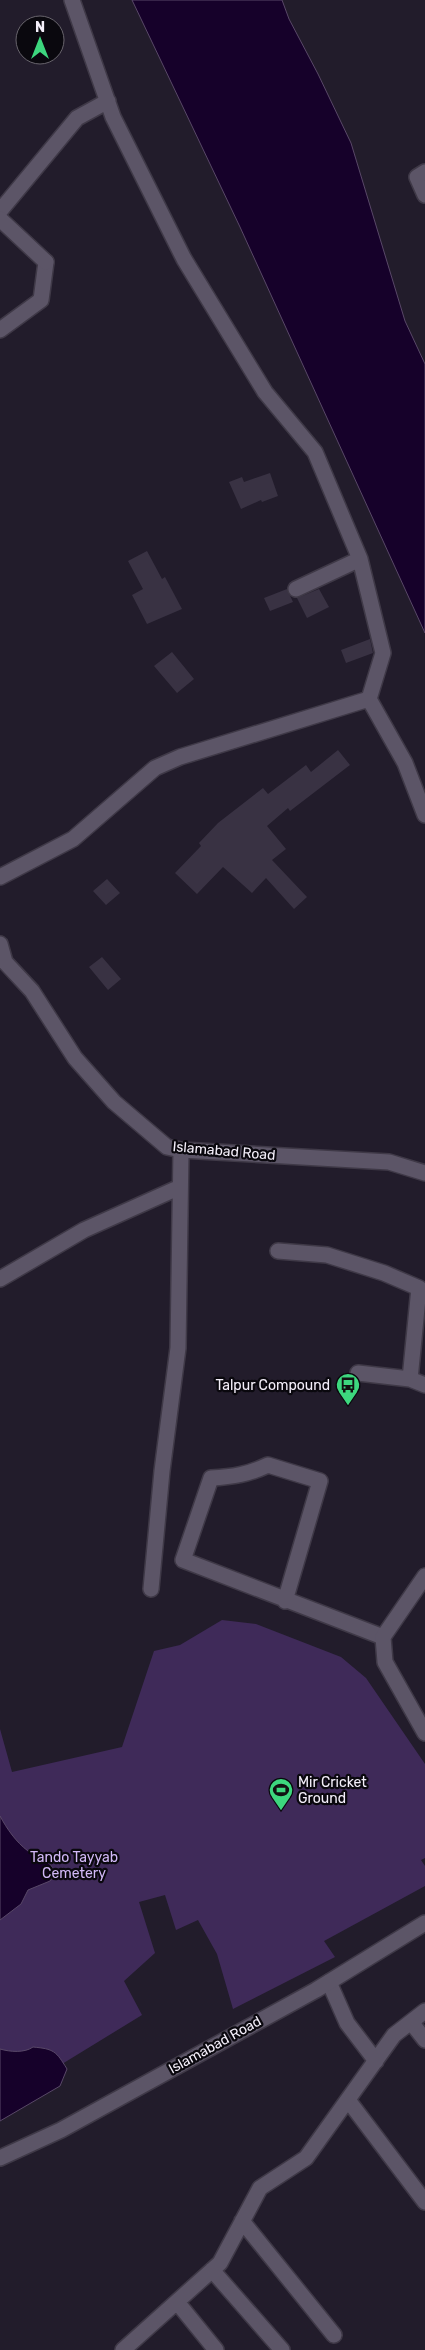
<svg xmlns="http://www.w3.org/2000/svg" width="425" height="2350" font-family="Rubik,sans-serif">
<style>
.green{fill:#3f2a59}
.water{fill:#16012a;stroke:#594868}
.building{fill:#393243}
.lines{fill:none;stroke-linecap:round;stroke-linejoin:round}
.street-casing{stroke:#3f3947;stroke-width:18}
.secondary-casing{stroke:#3f3947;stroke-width:18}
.street{stroke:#5c5567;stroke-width:15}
.secondary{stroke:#5c5567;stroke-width:15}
.labels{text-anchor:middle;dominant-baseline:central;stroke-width:4.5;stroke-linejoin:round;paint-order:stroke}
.street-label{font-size:14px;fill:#f4effa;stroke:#0a080e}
.poi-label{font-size:14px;fill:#f4effa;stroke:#0a080e;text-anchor:end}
.park-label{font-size:14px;fill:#d2b9f7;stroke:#0a080e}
</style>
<rect width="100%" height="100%" fill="#221c2b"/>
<path class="green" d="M222,1620L256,1624L341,1657L366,1678L425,1764V1858L421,1860L425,1866V1886L324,1941L335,1957L233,2009L217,1954L198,1920L176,1930L165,1895L139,1902L155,1953L124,1981L142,2015L0,2102V1729L12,1772L122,1747L154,1651L180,1645Z"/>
<path class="water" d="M132,0H282L289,19L318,74L351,143L405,321L425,364V633L240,227Z
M0,1816C7,1829 16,1842 28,1851C40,1859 51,1859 55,1874L50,1881L28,1890L21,1904L0,1920Z
M33,2047C54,2049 56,2051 67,2069L60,2086L0,2121V2049C10,2052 25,2053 33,2047Z"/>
<path class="building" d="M270,473L278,496L262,502L261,500L241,509L229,482L242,477L244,482Z
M147,551L162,579L165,577L182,609L147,624L132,595L143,589L128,561Z
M287,589L293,602L270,611L264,598Z
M319,589L329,607L307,618L297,598Z
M370,639L373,653L346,663L341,650Z
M172,652L194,679L177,693L154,666Z
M338,750L350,765L290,811L288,808L267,826L286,849L272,860L307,897L294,909L266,878L252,893L223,867L197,894L175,873L201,846L199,843L218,823L263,788L268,794L306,765L311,772Z
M107,879L120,893L106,905L93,891Z
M102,957L121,979L108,990L89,967Z"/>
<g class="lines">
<g class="street-casing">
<path id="street" d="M425,172L417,177L425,195
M0,211L77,118L108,101
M0,330L41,300L46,262
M296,589L360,559
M369,699L405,763L425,815
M0,877L73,839L155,768L180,757L369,699L383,653L360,559L315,452L265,392L184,259L113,117L72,0
M278,1251L327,1255L384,1273L419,1288L410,1379
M0,1279L84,1230L180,1187
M358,1373L410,1379L425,1385
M151,1589L162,1471L178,1348L181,1150
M285,1601L320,1481L268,1465C249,1474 233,1477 211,1478L183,1560L383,1637
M329,1982L347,2023L376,2061
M411,2022L425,2040
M348,2100L425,2202
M242,2221L334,2335
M212,2270L282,2350
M177,2302L216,2350
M123,2350L220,2263L260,2188L306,2158L394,2035L425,2011"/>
</g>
<g class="secondary-casing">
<path id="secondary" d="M0,219L46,262
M0,944L5,962L32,991L75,1058L114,1102L167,1147L181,1150L389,1162L425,1173
M425,1576L383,1637L385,1662L425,1733
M0,2158L61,2130L316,1990L425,1923"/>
</g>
<use href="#street" class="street"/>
<use href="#secondary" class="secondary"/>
</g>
<defs>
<g id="bus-pin" transform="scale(1.25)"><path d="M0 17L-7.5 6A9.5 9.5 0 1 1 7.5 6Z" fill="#3dd77e" stroke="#0a080e"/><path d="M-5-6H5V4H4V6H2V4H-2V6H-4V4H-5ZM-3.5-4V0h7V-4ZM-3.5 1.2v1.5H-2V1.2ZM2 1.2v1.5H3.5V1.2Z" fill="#111"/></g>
<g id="stadium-pin" transform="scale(1.25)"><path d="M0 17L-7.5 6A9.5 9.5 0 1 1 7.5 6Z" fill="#3dd77e" stroke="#0a080e"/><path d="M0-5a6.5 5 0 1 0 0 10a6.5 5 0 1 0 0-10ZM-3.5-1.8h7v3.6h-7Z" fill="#111"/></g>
</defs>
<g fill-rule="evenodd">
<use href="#bus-pin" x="348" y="1385"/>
<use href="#stadium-pin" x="281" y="1790"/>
</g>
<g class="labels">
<g class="street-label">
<text transform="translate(224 1151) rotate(5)">Islamabad Road</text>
<text transform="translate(215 2045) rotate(-29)">Islamabad Road</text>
</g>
<g class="poi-label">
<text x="330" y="1385">Talpur Compound</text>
<text x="298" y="1782" text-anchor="start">Mir Cricket<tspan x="298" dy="16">Ground</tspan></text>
</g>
<g class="park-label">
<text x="74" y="1857">Tando Tayyab<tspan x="74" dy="16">Cemetery</tspan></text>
</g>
</g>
<g transform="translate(40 40)"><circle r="24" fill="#0a080e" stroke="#68646c"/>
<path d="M0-4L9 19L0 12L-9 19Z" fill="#3dd77e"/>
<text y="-8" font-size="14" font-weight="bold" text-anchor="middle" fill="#f4effa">N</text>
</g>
</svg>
